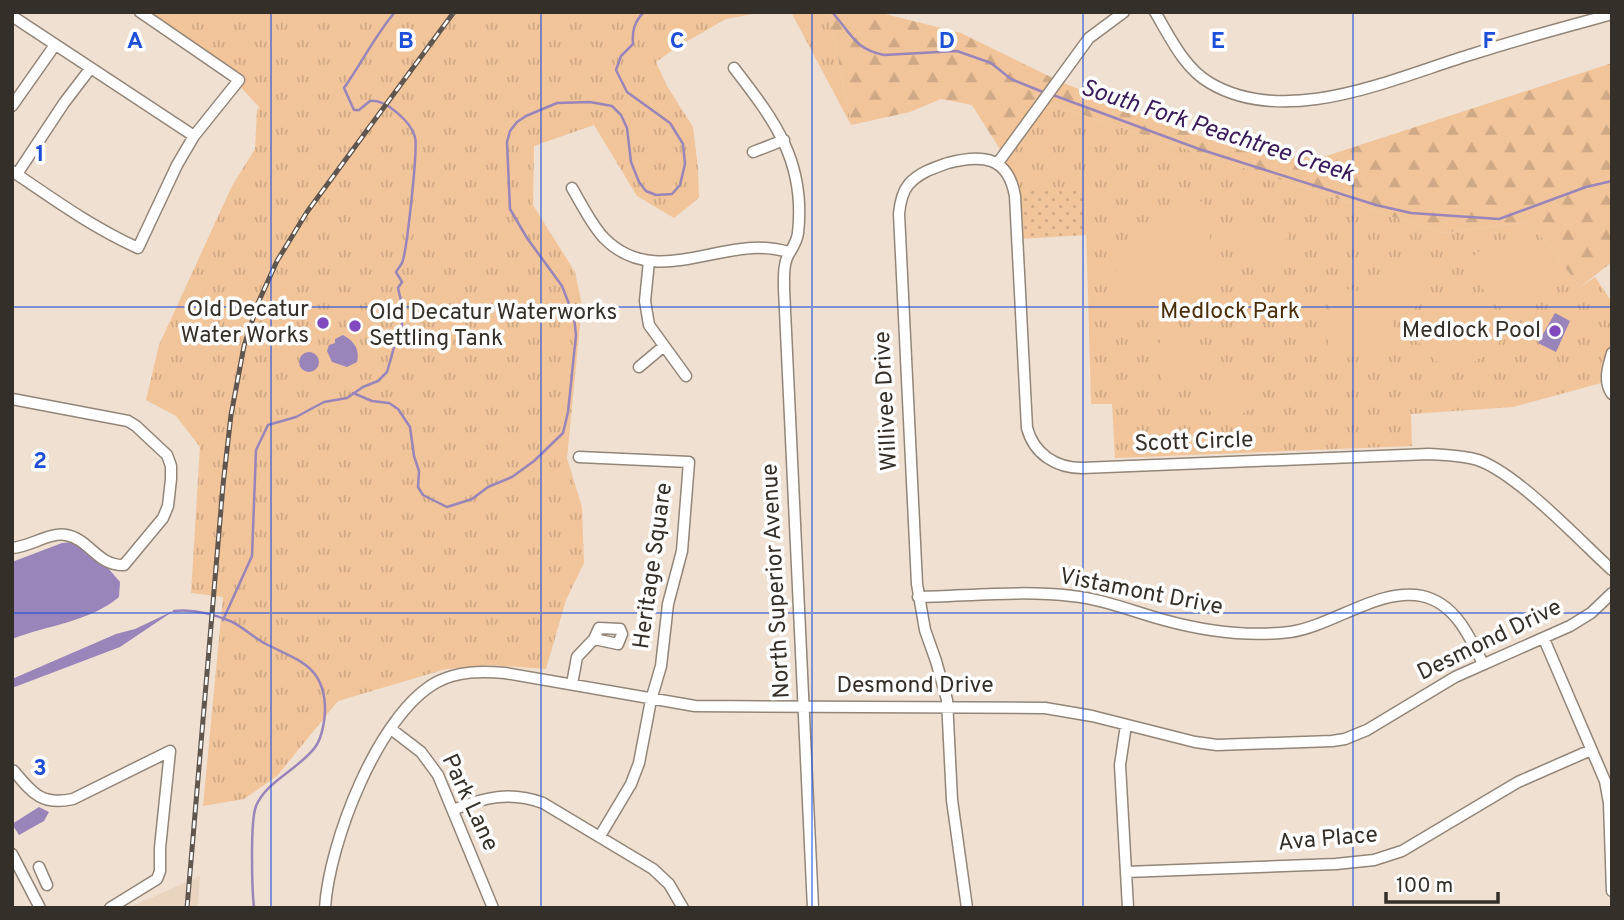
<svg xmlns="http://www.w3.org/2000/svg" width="1624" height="920" font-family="Overpass,sans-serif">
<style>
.built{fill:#e9d4c0}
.grass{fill:url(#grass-tufts)}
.forest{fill:url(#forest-firs)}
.garden{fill:url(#garden-dots)}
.pitch{fill:#f1c49a}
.water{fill:#9985b9}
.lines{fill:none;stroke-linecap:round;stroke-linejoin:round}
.stream{stroke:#9985b9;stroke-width:2.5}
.minor-casing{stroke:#938578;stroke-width:13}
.minor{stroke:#fff;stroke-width:10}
.rail-casing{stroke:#5e564f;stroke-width:5}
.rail{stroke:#fff;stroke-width:2.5;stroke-dasharray:8;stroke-linecap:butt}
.grid{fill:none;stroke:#1d4ed8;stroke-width:2;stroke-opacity:0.55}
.poi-dot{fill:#8049c0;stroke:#fff;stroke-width:2.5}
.labels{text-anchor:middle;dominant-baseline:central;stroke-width:7;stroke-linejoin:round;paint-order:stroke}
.poi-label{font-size:23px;fill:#352f2a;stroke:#fff;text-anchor:end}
.park-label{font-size:23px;fill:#4b2d09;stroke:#fff}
.street-label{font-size:23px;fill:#352f2a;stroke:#fff}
.water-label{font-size:24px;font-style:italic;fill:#391a5a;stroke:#fff}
.grid-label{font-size:23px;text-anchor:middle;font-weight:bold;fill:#1d4ed8;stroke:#fff;stroke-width:7;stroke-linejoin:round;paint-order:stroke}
</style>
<defs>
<pattern id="grass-tufts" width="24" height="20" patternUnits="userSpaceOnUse" patternTransform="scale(1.75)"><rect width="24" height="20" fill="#f1c49a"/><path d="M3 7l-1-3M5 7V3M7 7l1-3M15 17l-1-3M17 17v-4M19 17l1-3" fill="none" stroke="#cfa985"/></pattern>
<pattern id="forest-firs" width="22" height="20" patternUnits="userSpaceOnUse" patternTransform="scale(1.75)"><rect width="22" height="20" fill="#f1c49a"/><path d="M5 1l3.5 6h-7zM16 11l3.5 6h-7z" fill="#cfa985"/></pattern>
<pattern id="garden-dots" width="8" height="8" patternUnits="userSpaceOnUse" patternTransform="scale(1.75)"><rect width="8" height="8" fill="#f1c49a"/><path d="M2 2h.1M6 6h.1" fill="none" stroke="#cfa985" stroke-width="1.8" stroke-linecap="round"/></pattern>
</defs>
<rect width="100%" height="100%" fill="#efe0d2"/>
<path class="built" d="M200,876L198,908H128Z"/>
<path class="grass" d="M145,12H763L726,19L677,47L656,62L667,86L693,127L698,168L699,198L674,218L637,196L594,125L534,146L533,205L575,272L582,305L567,458L582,507L584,563L566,600L546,669L490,665L446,669L338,701L277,776L244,799L203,806L223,597L191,593L200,447L176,416L146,400L159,345L232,186L255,149L257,110L260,108L233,79Z
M791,12H829L851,125Z
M1047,103L1441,233L1530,222L1580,287L1595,277L1612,302V350L1605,382L1513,407L1411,414L1412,446L1115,458L1112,404H1091L1085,189L1014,188L997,164Z"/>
<path class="forest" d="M829,12H877L961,33L1059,81L1003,154L972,105L941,99L910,112L851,125Z
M1612,63V262L1580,287L1530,222L1441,233L1047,103L1061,82L1169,125L1243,151L1320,158Z"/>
<path class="garden" d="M1014,188H1085L1086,235L1018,239Z"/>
<path class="pitch" d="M1203,201L1222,304L1216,310L1111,319C1110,250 1135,216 1203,201Z
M1258,223C1271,223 1281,225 1290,234L1263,271H1259L1226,243C1235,231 1243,227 1258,223Z
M1506,239L1528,242L1556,263L1517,318L1509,317L1465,270C1470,253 1490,243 1506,239Z
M1393,257L1431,274L1432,279L1411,315C1385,301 1374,285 1393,257Z
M1340,288C1347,289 1356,290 1363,293C1385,302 1401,329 1397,353L1332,359L1328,353L1329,289Z
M1455,294H1461L1500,342C1486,355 1461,376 1441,364C1430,358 1421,345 1413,336Z
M1167,329L1202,356V360L1175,394C1154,376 1150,353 1167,329Z
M1225,377H1228L1258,399C1244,421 1223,420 1202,407Z"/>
<path class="water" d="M1555,313L1570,321L1556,352L1538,343Z
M343,335C354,341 360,349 357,362L347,367L332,362L327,351L329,345L335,343V339Z
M299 362a10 10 0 1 1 20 0a10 10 0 1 1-20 0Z
M74,542L108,568L120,582L119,597C89,622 48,625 12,639V562L62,543Z
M175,610L120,647L12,688V679L116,634L135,629Z
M39,807L49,812L44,821L19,835L12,824Z"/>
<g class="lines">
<path class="stream" d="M832,12C851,33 854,49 884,55L957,51L991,63L1011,79L1043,92
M1053,95L1199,149L1376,205L1411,213L1499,219L1586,187L1612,181
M353,393L372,401L389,403L398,409L410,427L414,456L419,471L418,487L423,495L447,507L472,499L488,487L512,477L534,461L563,433L568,412L576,335L574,317L562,286L527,238L510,209L507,142L510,131L517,122L526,116L557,103L590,102L612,106L621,115L627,128L631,162L639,182L646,191L656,195L672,194L680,185L685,164L683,144L670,123L627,92L616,70L621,56L633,44C632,31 634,22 644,12
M174,611C193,609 213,614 230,621C242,626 254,638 266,644C300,661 325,667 325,710C325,720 322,737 316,746C300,769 267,780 256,806C250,822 252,889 254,908
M223,620L252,556L256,450L268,425L296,417L324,402L347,398L363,387L378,381L387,372L397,337L402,330V305L398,288L402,282L396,272C398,269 400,266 402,263C407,251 418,148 415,137C411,122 386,99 370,101L359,110H354L344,88C361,64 376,34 395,12"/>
<g class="minor-casing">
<path id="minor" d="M1155,12C1170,37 1184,68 1210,83C1288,129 1396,77 1473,54C1519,39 1566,27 1612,14
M12,16L194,136
M734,68C775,121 806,162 798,233C797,241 794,245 790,252C783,262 784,277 784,289L813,908
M12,106L55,45
M753,152L784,140
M997,164L1089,38L1124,12
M12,171C53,199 92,227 138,248L177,165L194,136L239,80L140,12
M17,174L64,103L90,69
M572,188C582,205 591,224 604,238C647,282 701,251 752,248C765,247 777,249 789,252
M649,261L645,301L649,325L686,376
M1612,353C1608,367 1603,381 1612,394
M639,367L664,346
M12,399L128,421L136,426L167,455L171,466V479L168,506L163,518L124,565C97,566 90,539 66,535C49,532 30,547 12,548
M579,457L689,462L682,551L668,604L661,666L651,700L639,763L631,784L600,836
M918,597C969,596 1022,590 1072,596C1103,599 1134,612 1164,620C1204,631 1249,637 1290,632C1332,626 1380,587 1422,596C1455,603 1470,637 1483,664
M1544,639L1605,781L1609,803L1612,891
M572,684L577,657L594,639L599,628L620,629L622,634L618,644L594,639
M1126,725L1120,765L1128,908
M391,729L421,752L438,775L493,908
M12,772L14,771C32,793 42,806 73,799L170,751L160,848V871L157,879L110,908
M453,810C484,797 511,791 543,803L653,869L669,884L683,908
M12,854L40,908
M39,867L47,885
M1126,872L1336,864L1374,860L1402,851L1518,782L1591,750
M325,908C329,843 378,714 437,682C458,671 482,671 505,673L695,706L1045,708L1092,716L1195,742L1217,745L1332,741L1345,739L1367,730L1455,677L1570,626L1591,613L1612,593
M967,908L952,800L947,700L936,661L925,630L917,584L899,214C900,203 902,192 909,184C920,172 934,168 948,163C982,154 1008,156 1015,196L1027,428C1034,454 1056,468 1082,468L1429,454C1445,455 1462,455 1478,460C1518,474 1579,540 1612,570"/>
</g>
<use href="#minor" class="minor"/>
<g class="rail-casing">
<path id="rail" d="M187,908L223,485L231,415L244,346L258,303L277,261L307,212L454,12"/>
</g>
<use href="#rail" class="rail"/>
</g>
<path class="grid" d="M271,12V908M541,12V908M812,12V908M1083,12V908M1353,12V908M12,307H1612M12,613H1612"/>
<g class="poi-dot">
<circle cx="323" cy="323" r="7"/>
<circle cx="355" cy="326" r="7"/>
<circle cx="1555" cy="331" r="7"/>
</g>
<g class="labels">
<g class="poi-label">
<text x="309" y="310">Old Decatur<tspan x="309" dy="26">Water Works</tspan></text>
<text x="369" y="313" text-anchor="start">Old Decatur Waterworks<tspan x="369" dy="26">Settling Tank</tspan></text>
<text x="1541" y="331">Medlock Pool</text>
</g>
<g class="park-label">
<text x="1230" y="312">Medlock Park</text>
</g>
<g class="street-label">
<text transform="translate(887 401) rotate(-93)">Willivee Drive</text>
<text transform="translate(1194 443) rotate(-2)">Scott Circle</text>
<text transform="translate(654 566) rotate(-82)">Heritage Square</text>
<text transform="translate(777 581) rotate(-93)">North Superior Avenue</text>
<text transform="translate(1141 593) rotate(11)">Vistamont Drive</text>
<text transform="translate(1490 641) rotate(-26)">Desmond Drive</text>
<text x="915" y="686">Desmond Drive</text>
<text transform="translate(469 803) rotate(65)">Park Lane</text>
<text transform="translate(1328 840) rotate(-5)">Ava Place</text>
</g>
<g class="water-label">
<text transform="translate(1217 132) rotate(18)">South Fork Peachtree Creek</text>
</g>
</g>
<g class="grid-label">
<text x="135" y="48">A</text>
<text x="406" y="48">B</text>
<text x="677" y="48">C</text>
<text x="947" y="48">D</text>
<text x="1218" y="48">E</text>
<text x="1489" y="48">F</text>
<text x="40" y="161">1</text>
<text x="40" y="468">2</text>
<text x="40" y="775">3</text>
</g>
<rect width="1624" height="920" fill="none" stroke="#352f2a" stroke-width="28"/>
<path d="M1386 892v10h112v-10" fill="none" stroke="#352f2a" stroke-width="3.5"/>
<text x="1396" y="892" font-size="21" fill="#352f2a" stroke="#ffffff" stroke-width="5" paint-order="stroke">100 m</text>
</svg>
